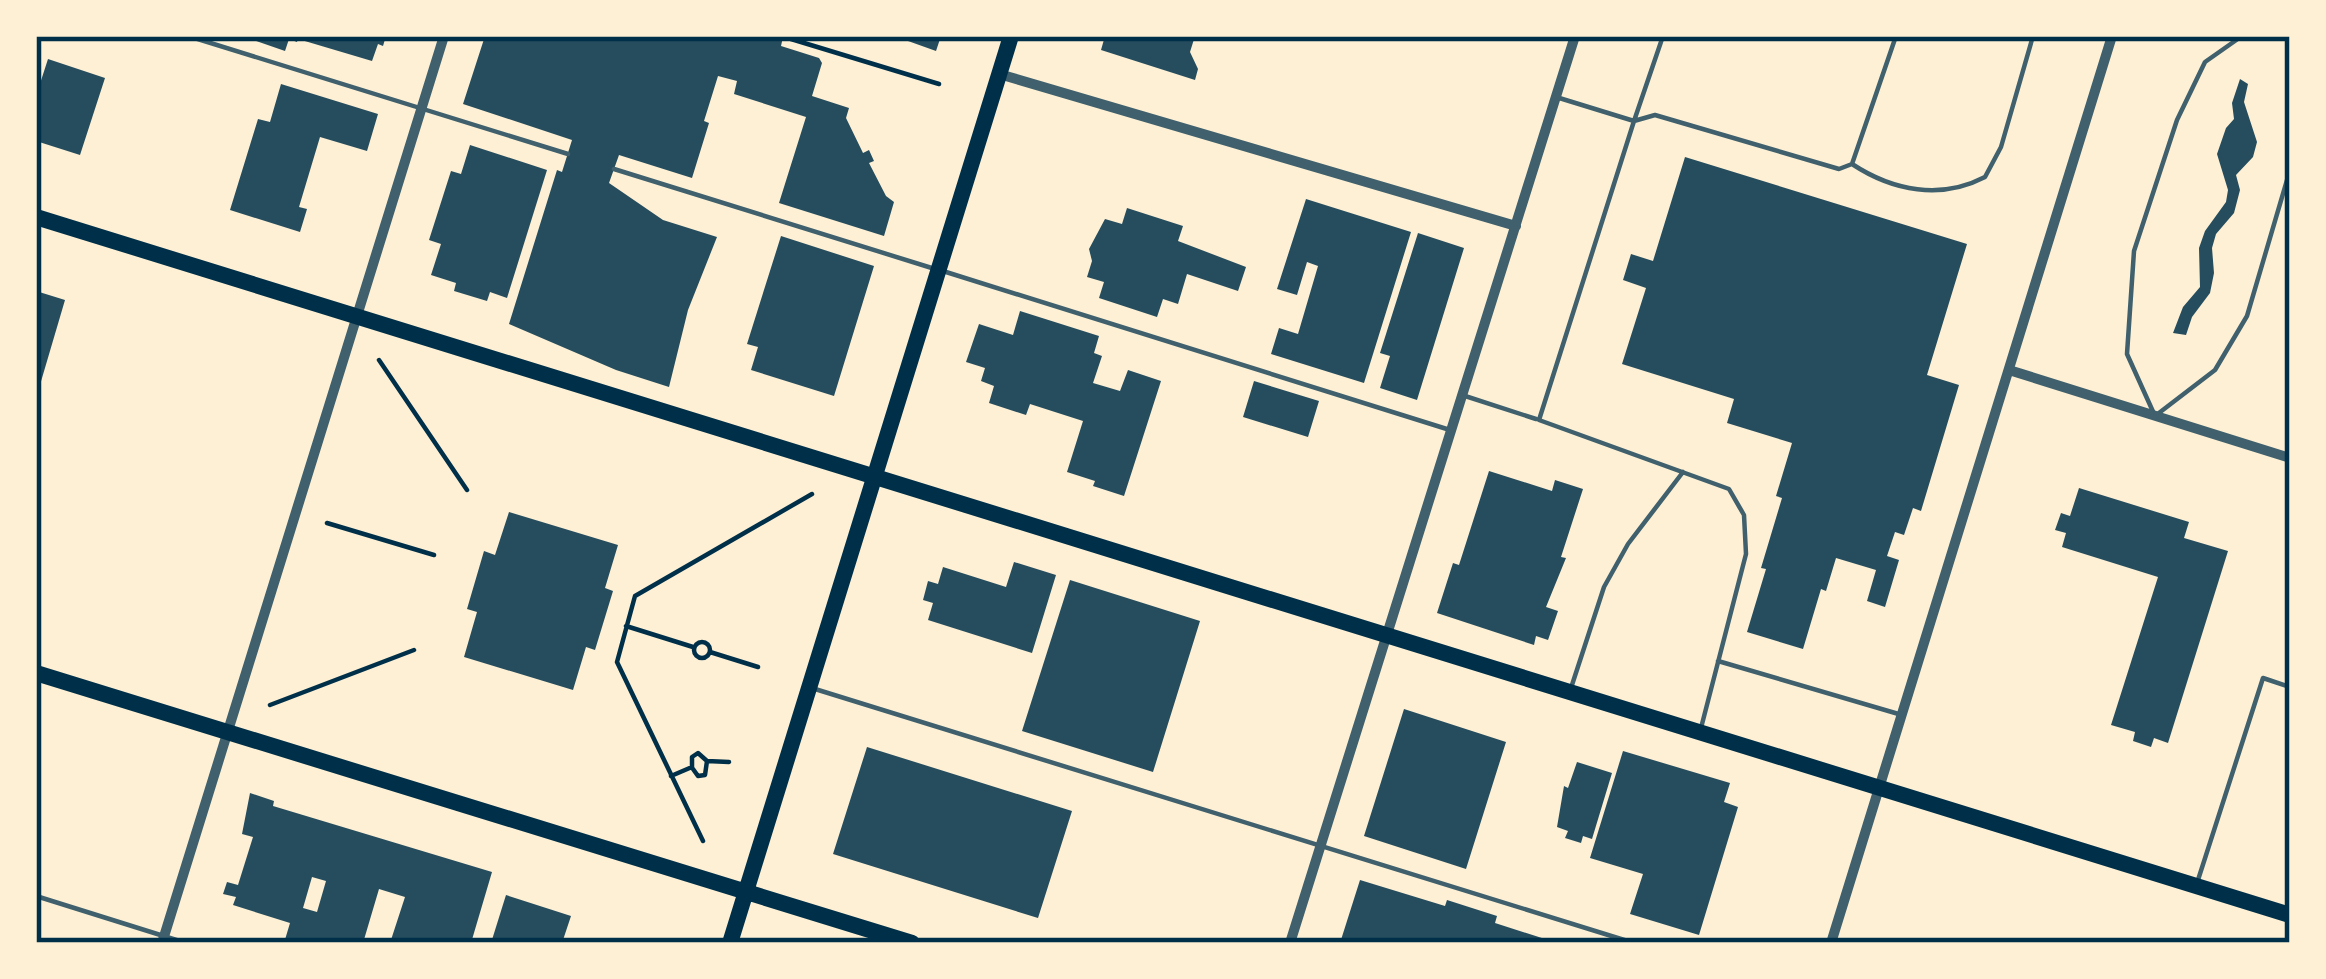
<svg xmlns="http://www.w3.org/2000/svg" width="2326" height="979" font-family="'Archivo Narrow',sans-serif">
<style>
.building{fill:#264d5e;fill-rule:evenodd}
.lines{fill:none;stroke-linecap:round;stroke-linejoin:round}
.path{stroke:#003049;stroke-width:4.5}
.service{stroke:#3f606c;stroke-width:4.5}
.minor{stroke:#3f606c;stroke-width:10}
.primary{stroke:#003049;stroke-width:16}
.neatline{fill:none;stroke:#003049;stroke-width:4.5}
</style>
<rect width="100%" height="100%" fill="#fdf0d5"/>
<path class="building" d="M242,36H386L383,46L378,44L372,61L298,39L297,42L289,39L285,51Z
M485,36L783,37L781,46L819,58L822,63L812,96L849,108L846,118L863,153L869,150L874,161L869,163L886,196L894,202L884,236L779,203L806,117L734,94L737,81L718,76L704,121L709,123L692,178L619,155L609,183L663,220L717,237L688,310L669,387L616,370L509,324L557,170L562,172L572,140L463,104Z
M894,36H941L936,51Z
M1105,36H1195L1190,52L1198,69L1195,80L1101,50Z
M48,59L105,78L80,155L36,141V96Z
M2240,79L2248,84L2244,102L2257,142L2253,157L2236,175L2240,190L2234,213L2216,234L2212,248L2214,273L2210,293L2192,317L2186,335L2173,333L2183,307L2200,287L2199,248L2205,231L2226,202L2228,190L2217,154L2226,128L2234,119L2232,103Z
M281,84L378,114L367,151L320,137L299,207L307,209L300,232L230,210L258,119L270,122Z
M470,145L547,170L507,298L490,292L487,301L454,291L456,283L431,275L441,244L429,240L451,171L461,174Z
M1685,157L1967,244L1927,375L1959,385L1921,511L1913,508L1904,535L1895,532L1887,556L1899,560L1885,607L1867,601L1876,570L1836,558L1826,591L1821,589L1803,649L1747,632L1766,569L1761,568L1782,498L1776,496L1792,443L1727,423L1734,399L1622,364L1646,288L1623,280L1631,254L1653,261Z
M1306,199L1411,232L1364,383L1271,354L1279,328L1298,334L1318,266L1307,262L1297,295L1277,289Z
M1127,208L1183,226L1178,241L1246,267L1238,291L1187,274L1178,304L1163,299L1157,317L1099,298L1104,282L1087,277L1092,261L1089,249L1105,219L1122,224Z
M1418,233L1464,248L1417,400L1380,388L1390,356L1380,353Z
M781,236L874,266L834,396L751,370L758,347L747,344Z
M36,291L65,300L37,395H36Z
M1020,311L1099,336L1094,353L1102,356L1093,383L1120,391L1128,370L1161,381L1124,496L1093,486L1095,481L1067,472L1083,421L1030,404L1026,415L989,403L994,386L981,381L985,368L966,362L979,324L1013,335Z
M1254,381L1319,401L1308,437L1243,417Z
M1489,471L1552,491L1555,480L1583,489L1561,557L1566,558L1546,607L1558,611L1548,640L1536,636L1534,645L1437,613L1453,563L1459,565Z
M2079,488L2189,522L2184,538L2228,551L2168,743L2154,738L2151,747L2133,741L2135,732L2111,725L2158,577L2062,547L2066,533L2055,530L2061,513L2070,516Z
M509,512L618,545L605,588L613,591L595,650L586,647L573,690L464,657L477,612L467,609L484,551L495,555Z
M1014,562L1056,575L1032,653L928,620L933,603L923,600L928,581L938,584L943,567L1006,587Z
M1070,580L1200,621L1153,772L1022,731Z
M1404,709L1506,742L1466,869L1364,836Z
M867,747L1072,811L1038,918L833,854Z
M1623,751L1730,783L1724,802L1738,807L1699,935L1630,914L1643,874L1590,858Z
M1577,762L1612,773L1592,839L1583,836L1581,843L1565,838L1568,831L1557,827L1564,786L1568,788Z
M250,793L274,801L273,806L492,872L471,943H390L405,897L379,889L363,943H284L290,923L233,905L236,897L223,894L227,882L238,885L253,837L242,834ZM312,877L326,881L317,912L303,908Z
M1360,880L1445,906L1447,900L1497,916L1495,923L1545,939L1544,943H1340Z
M506,895L571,916L562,943H491Z"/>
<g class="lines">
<path class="path" d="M792,36L791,39L939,84
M379,360L467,490
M327,523L434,555
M626,626L693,647
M694 650a8 8 0 1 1 16 0a8 8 0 1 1-16 0Z
M710,652L758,667
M270,705L414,650
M693,769L698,776L705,775L707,761
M671,776L692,767V757L698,753L707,761L729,762
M703,841L617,662L635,596L812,494"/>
<path class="service" d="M188,36L568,154
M2242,36L2205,62L2177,120L2134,251L2127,354L2155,416L2215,370L2247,316L2290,170
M2286,36L2290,52
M1556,97L1634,121L1663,36
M1852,164C1893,191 1941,200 1985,177L2001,147L2033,36
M614,169L935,269
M946,272L1450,430
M1462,395L1536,419
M1718,661L1902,715
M1571,688L1604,587L1628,544L1683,472
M815,689L1634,943
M1701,728L1746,554L1744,515L1729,489L1539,420L1634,121L1655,115L1839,169L1852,164L1896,36
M2198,880L2263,678L2290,687
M36,896L186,943"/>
<path class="minor" d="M999,74L1516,226
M2009,370L2290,458
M162,943L444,36
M1290,943L1575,36
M1831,943L2112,36"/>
<path class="primary" d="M36,217L2290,915
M36,673L912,943
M730,943L1011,36"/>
</g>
<rect width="2326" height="979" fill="none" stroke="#fdf0d5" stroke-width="78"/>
<rect x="39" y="39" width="2248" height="901" class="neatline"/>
</svg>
